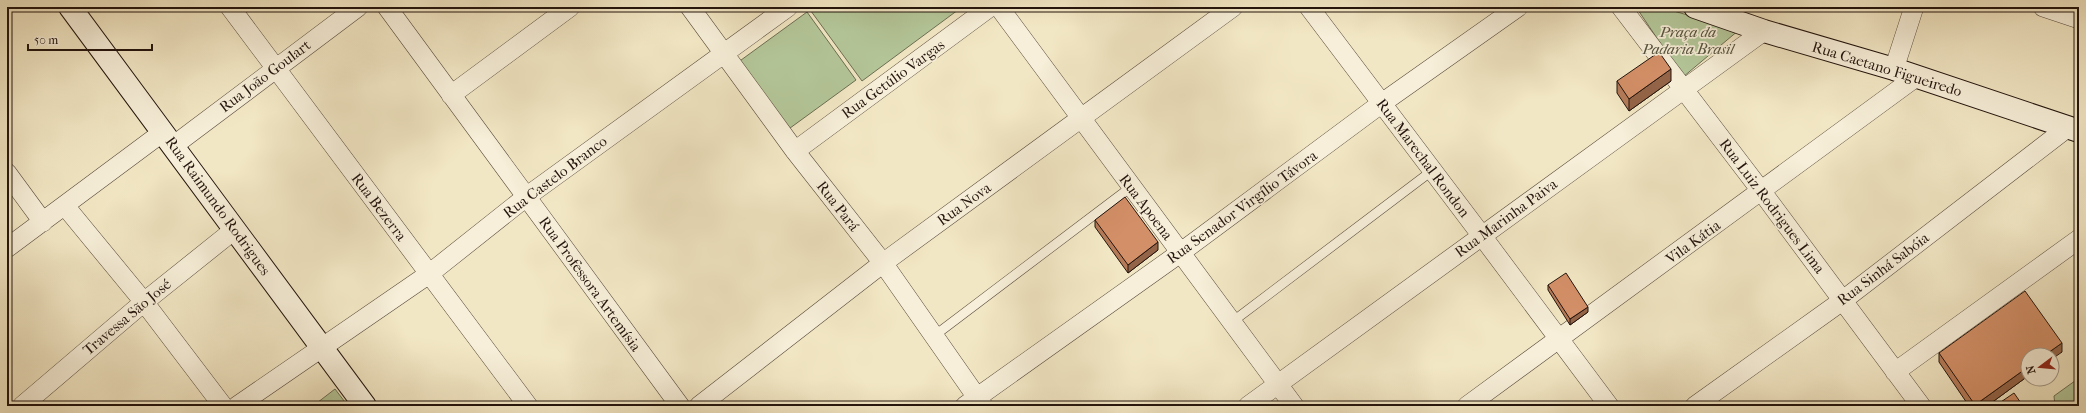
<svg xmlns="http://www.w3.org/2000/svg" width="2086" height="413" font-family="'IM FELL French Canon',serif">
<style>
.green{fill:#b4c799;stroke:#6c6e53}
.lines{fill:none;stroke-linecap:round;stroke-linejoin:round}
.service-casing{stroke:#57493b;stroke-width:10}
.minor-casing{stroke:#57493b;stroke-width:20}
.secondary-casing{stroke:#23140d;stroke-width:24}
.service{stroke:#f7efd9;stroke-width:9}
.minor{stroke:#f7efd9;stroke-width:19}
.secondary{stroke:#f7efd9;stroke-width:22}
.wall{fill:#b57b59;stroke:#23140d}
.shaded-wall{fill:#946448;stroke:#23140d}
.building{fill:#d38f67;stroke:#23140d}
.labels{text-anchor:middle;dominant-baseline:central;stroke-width:3.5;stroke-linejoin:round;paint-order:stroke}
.park-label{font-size:15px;font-style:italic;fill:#56533e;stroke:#f7efd9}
.street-label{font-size:15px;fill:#23140d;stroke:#f7efd9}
</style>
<rect width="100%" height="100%" fill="#f2e7c4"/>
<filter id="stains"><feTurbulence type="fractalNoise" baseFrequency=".005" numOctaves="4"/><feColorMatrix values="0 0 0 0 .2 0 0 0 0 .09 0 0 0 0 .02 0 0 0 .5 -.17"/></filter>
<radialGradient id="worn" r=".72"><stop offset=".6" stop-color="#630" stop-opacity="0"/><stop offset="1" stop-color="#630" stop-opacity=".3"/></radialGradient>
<path class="green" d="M808,7H962L862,81Z
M1636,7H1660L1739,30L1683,77Z
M807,12L856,80L786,131L737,63Z
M2079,378V406H2055L2054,396Z
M335,389L348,406H313Z"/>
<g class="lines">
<g class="service-casing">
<path id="service" d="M1232,322L1433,170
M934,336L1131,187"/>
</g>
<g class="minor-casing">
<path id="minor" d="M230,7L528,406
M387,7L680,406
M690,7L795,151L883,263L983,406
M999,7L1294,406
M1309,7L1482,236L1609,406
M1621,7L1762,192L1921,406
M2043,7L2079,19
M1894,69L1914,7
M451,95L570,7
M173,146L358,7
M795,151L990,7
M7,173L43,222
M65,206L144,302L223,406
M7,248L163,132
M1895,372L2079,239
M22,406L144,302L234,230
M237,406L429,274L526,197L788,7
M699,406L883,263L1233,7
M965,406L1180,253L1382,103L1518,7
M1248,406L1764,31
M1467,406L1916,77
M1695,406L1842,301L2067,128"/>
</g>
<g class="secondary-casing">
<path id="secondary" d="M70,7L365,406
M1695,7L1764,31L1894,69L2079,131"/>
</g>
<use href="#service" class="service"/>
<use href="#minor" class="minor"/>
<use href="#secondary" class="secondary"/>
</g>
<path class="wall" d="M1617,81H1671L1629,111L1617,93Z
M1095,220L1158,250L1128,273L1095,227Z
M1548,285L1588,312L1570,325L1548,290Z
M2062,352L2028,355V376L1987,406H1969L1939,362V353Z"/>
<path class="shaded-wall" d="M1671,69V81L1629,111V99Z
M1158,242V250L1128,273V265Z
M1588,307V312L1570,325V319Z
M2062,343V352L2052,359V355H2045Z
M2028,367V376L1987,406H1975V405Z"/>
<path class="building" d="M1659,52L1671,69L1629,99L1617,81Z
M1125,197L1158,242L1128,265L1095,220Z
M1566,273L1588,307L1570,319L1548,285Z
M2025,291L2062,343L2045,355H2028V367L1975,405L1939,353Z
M2014,393L2023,406H1995Z"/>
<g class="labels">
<g class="park-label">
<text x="1688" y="32">Praça da<tspan x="1688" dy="17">Padaria Brasil</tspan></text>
</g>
<g class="street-label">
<text transform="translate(1887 69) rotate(17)">Rua Caetano Figueiredo</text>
<text transform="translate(265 76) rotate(-37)">Rua João Goulart</text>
<text transform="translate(893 79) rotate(-36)">Rua Getúlio Vargas</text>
<text transform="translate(1423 158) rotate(53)">Rua Marechal Rondon</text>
<text transform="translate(555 177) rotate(-37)">Rua Castelo Branco</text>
<text transform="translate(964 204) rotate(-36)">Rua Nova</text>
<text transform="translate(218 206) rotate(54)">Rua Raimundo Rodrigues</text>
<text transform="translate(838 206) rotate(52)">Rua Pará</text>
<text transform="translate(1772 206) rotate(53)">Rua Luiz Rodrigues Lima</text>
<text transform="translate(379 207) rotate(53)">Rua Bezerra</text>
<text transform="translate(1146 207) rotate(53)">Rua Apoena</text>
<text transform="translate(1242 207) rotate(-36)">Rua Senador Virgílio Távora</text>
<text transform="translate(1506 218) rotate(-36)">Rua Marinha Paiva</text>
<text transform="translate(1693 242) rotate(-36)">Vila Kátia</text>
<text transform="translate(1883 269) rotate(-37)">Rua Sinhá Sabóia</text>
<text transform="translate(590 284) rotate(54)">Rua Professora Artemísia</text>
<text transform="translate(127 317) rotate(-40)">Travessa São José</text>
</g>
</g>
<rect width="2086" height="413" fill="none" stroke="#f2e7c4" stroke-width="24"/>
<rect x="8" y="8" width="2070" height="397" fill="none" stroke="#23140d" stroke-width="2"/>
<rect x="12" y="12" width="2062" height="389" fill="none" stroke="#23140d"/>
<g transform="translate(2040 367) rotate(254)"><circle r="19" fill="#f7efd9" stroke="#a29787"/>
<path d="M0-3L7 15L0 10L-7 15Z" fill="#8f2418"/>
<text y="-6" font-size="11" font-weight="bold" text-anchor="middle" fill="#23140d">N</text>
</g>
<path d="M28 44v6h124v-6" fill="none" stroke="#23140d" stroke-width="2"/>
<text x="34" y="44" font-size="12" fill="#23140d" stroke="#f7efd9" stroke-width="3" paint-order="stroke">50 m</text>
<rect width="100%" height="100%" filter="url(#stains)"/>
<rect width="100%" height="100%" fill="url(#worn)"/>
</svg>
